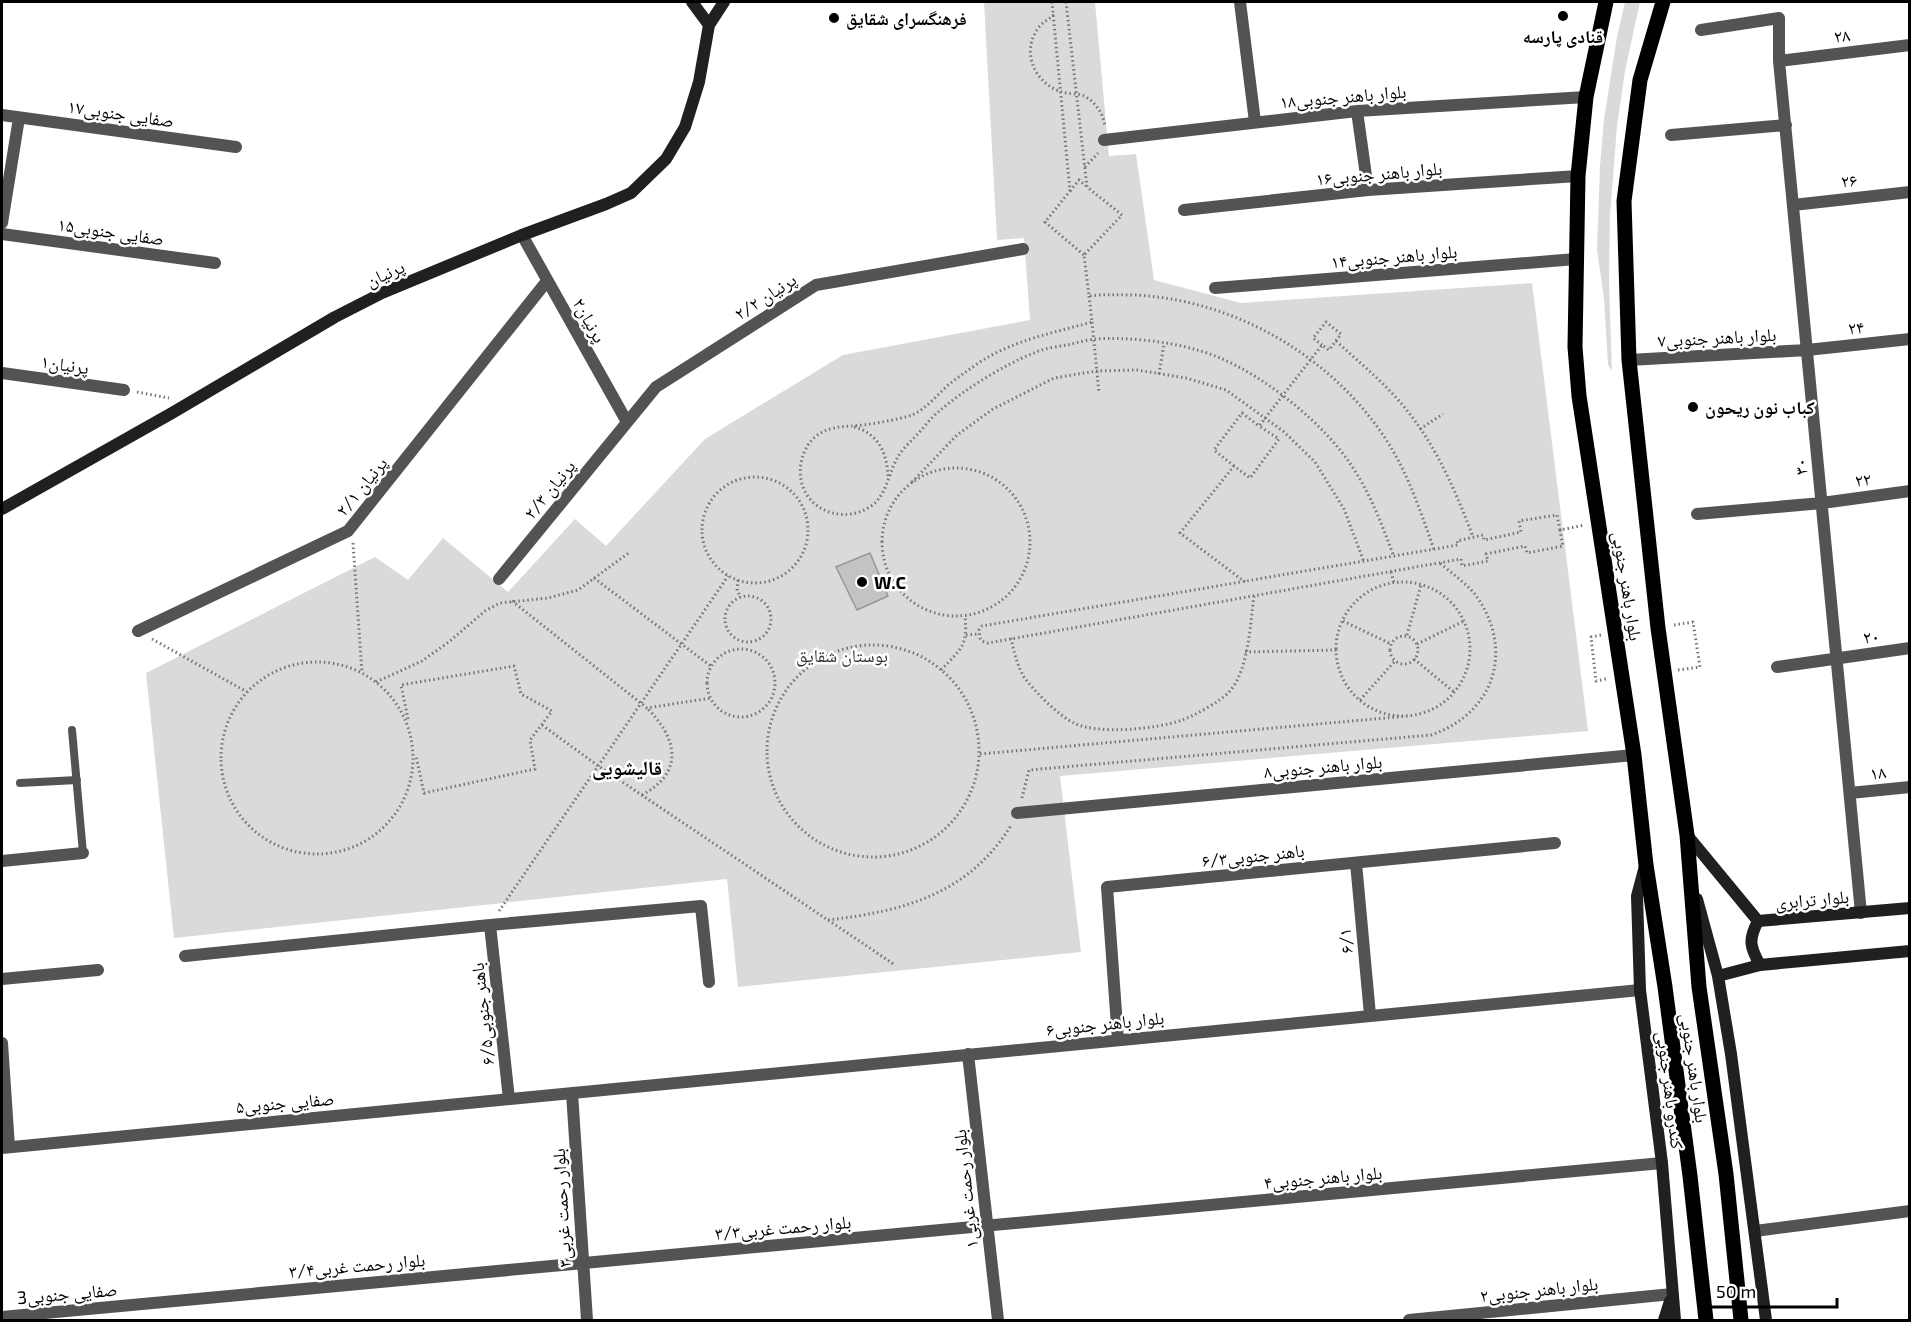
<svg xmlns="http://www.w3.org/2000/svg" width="1911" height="1322" font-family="'Exo 2','Noto Naskh Arabic',sans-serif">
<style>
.green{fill:#dadada}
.building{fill:#c3c3c3;stroke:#979797;stroke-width:1.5}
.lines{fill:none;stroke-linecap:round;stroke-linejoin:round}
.path{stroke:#757575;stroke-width:3;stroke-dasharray:1.5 3;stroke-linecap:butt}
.lane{stroke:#535353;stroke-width:8}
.street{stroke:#535353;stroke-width:12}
.secondary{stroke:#202020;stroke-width:12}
.primary{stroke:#000;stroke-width:15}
.poi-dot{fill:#000;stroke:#fff;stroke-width:2}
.labels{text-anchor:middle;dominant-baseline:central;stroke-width:5;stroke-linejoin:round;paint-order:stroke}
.poi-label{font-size:18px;font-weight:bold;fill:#000;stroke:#fff;text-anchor:start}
.street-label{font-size:18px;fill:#000;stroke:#fff}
.park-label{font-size:18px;fill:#313131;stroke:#fff}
.neighbourhood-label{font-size:20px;font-weight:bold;fill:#000;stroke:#fff}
</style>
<rect width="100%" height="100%" fill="#fff"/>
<path class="green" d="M984,2H1095L1109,156L1136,154L1154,280L1241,303L1532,283L1588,731L1060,776L1081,952L738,987L727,879L174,938L146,673L375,557L408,580L443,538L508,592L575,519L606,546L705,439L843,355L1030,320L1024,238L997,240Z
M1625,2H1640L1625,71L1617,126L1610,216L1609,282L1612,371L1608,365L1604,298L1597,250L1600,166L1604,119L1617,37Z"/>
<path class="building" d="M870,553L888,596L857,610L836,567Z"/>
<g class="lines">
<path class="path" d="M1052,2L1070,191L1045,222L1084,255
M1066,2L1087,187L1122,215L1084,255L1089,296C1104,294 1119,295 1135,295C1235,300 1332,356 1387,441C1408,474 1421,512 1434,550
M1054,15C1049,19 1043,22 1039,27C1021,50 1033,81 1059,91C1067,95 1078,92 1086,97C1097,104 1104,115 1105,127
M1085,167L1098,153
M1070,191L1079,180L1086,186
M1089,296L1092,322C1053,333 1014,340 980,362C970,369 961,375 952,382C939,392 927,409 912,415C902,419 862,426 851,426C825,427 807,435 801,463C799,473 801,486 807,495C820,515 848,520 868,508C887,498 888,472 899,455C903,449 909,443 914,438C922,430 929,420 937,413C962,391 1003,365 1034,353C1044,348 1057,347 1067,345C1076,343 1086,340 1095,339C1126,337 1167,341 1197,350C1247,363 1308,410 1340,450C1366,482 1380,519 1394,557
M1092,322L1099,393
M1336,341C1358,361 1381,380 1400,402C1434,441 1455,489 1473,537
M1159,374L1164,344
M137,392L169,398
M854,427C878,433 887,453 888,476
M1420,429L1443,414
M1234,466L1214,450L1242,413L1259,426
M882 542a74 74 0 1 1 148 0a74 74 0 1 1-148 0Z
M702 530a53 53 0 1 1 106 0a53 53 0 1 1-106 0Z
M912,482L957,435L993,409L1054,378L1097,371L1137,370L1186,378L1226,390L1283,431L1315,462L1344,509L1364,562
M1560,530L1557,515L1519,521L1521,532L1484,540L1483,535L1457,541L1458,545L982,626L979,630L980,638L982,641L988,643L1461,559L1462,566L1488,561L1486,554L1525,546L1527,553L1563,546L1560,530L1585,525
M353,543L362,673
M1391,572L1394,583
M594,578L712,667
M738,580L737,591L741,597
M1245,582L1180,533L1234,466L1250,478L1279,439L1259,426L1322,345L1329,350L1341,334L1326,322L1313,338L1322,345
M1336 649a67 67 0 1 1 134 0a67 67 0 1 1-134 0Z
M725 619a23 23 0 1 1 46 0a23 23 0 1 1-46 0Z
M512,601L647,708L711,698
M1343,621L1391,644
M1674,625L1693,622L1700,667L1678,670
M966,635L979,634
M1407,635L1421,585
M1601,635L1591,637L1596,681L1606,679
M1390 650a14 14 0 1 1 28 0a14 14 0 1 1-28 0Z
M1011,638C1014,652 1017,665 1024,677C1034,691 1059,716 1074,723C1097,735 1158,729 1182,720C1194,716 1221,701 1229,692C1249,670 1250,624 1254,596
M152,639L247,692
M1417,644L1464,621
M767 751a106 106 0 1 1 212 0a106 106 0 1 1-212 0Z
M707 683a34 34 0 1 1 68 0a34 34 0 1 1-68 0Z
M1245,652L1336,650
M1414,659L1454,692
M221 758a96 96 0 1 1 192 0a96 96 0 1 1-192 0Z
M941,670C961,649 968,646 965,616
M376,682L422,661L450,641L485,611L500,603L548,598L578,590L630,552
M1360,700L1395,661
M408,719L401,685L514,666L521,694L552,711L530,740L535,769L424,793L416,756
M542,725L597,765L895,965
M980,754L1408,716
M642,795C685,772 677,738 647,708
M1022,798L1029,770L1431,735C1493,714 1515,652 1477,597C1468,584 1452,574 1440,563
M499,911L728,576
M828,920C905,911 969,894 1012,824"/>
<path class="lane" d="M72,730L83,853
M20,783L77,780"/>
<path class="street" d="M1240,2L1255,122
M1701,30L1779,18V61L1861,913
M1779,61L1910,45
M1357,111L1368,190
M2,115L236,147
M1671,135L1786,125
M1104,140L1357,111L1586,97
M1793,205L1910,192
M1184,210L1368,190L1578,176
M2,223L19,118
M2,234L215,263
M522,235L627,422
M1215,288L1576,259
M1629,360L1807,350L1910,339
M2,373L124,390
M1697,514L1822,503L1910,491
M499,579L656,387L816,285L1023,249
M138,631L348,531L547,281
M1777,667L1910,648
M1850,793L1910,787
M1017,813L1634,755
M2,861L83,853
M1356,863L1370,1015
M490,925L509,1099
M185,956L490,925L701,906L709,982
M2,979L98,970
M1118,1040L1107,887L1555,843
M2,1043L9,1147
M968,1054L998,1320
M572,1093L587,1320
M2,1148L1640,990
M1755,1231L1910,1211
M2,1317L1662,1163
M1409,1320L1672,1294"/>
<path class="secondary" d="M692,2L709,25
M2,509L172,413L335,317L382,293L522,235L606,204L631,193L666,159L685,127L699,82L709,25L724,2
M1687,835L1758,921L1910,908
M1645,866L1637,896L1640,990L1662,1163L1675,1320
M1697,899L1718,976L1731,1054L1766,1320
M1758,921C1748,940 1750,947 1760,965
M1718,976L1760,965L1910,951
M1664,1320L1670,1301"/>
<path class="primary" d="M1606,2L1586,97L1578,176L1575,347L1579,396L1634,755L1646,865L1665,987L1690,1176L1706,1320
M1663,2L1640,80L1624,201L1629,360L1658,628L1687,835L1699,987L1726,1174L1741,1320"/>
</g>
<g class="poi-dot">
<circle cx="1563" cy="16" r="6"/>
<circle cx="834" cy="18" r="6"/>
<circle cx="1693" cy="407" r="6"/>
<circle cx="862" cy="582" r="6"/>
</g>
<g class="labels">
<g class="poi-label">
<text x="846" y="18">فرهنگسرای شقایق</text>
<text x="1563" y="36" text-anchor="middle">قنادی پارسه</text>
<text x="1705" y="407">کباب نون ریحون</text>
<text x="874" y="582">W.C</text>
</g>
<g class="street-label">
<text transform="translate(1842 35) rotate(-7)">۲۸</text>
<text transform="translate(1343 96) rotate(-5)">۱۸بلوار باهنر جنوبی</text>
<text transform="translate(121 113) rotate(8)">صفایی جنوبی۱۷</text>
<text transform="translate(1379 173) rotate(-5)">بلوار باهنر جنوبی۱۶</text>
<text transform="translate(1849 180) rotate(-6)">۲۶</text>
<text transform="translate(111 231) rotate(8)">صفایی جنوبی۱۵</text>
<text transform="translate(1394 256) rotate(-5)">بلوار باهنر جنوبی۱۴</text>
<text transform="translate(385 273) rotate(-24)">پرنیان</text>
<text transform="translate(765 296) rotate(-33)">پرنیان ۲/۲</text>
<text transform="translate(590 320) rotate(61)">پرنیان۲</text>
<text transform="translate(1856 327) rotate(-6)">۲۴</text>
<text transform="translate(1717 337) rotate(-3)">بلوار باهنر جنوبی۷</text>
<text transform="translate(65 364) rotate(8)">پرنیان۱</text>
<text transform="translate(1800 467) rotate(-96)">۳۰</text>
<text transform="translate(1863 479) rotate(-7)">۲۲</text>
<text transform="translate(361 486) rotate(-51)">پرنیان ۲/۱</text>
<text transform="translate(549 489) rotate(-51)">پرنیان ۲/۳</text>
<text transform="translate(1628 586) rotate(81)">بلوار باهنر جنوبی</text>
<text transform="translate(1871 636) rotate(-8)">۲۰</text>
<text transform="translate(1323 766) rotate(-5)">۸بلوار باهنر جنوبی</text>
<text transform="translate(1878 772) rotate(-7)">۱۸</text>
<text transform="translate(1253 855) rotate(-6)">۶/۳باهنر جنوبی</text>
<text transform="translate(1812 899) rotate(-5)">بلوار ترابری</text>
<text transform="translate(1345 941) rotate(-95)">۶/۱</text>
<text transform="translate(482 1014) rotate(-96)">باهنر جنوبی۶/۵</text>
<text transform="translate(1105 1023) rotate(-6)">بلوار باهنر جنوبی۶</text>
<text transform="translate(1695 1068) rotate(82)">بلوار باهنر جنوبی</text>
<text transform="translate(1671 1090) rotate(83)">کندرو باهنر جنوبی</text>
<text transform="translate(285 1102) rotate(-5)">صفایی جنوبی۵</text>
<text transform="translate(1323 1177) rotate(-5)">بلوار باهنر جنوبی۴</text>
<text transform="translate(965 1189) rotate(-96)">بلوار رحمت غربی۱</text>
<text transform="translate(561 1208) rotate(-93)">بلوار رحمت غربی۳</text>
<text transform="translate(783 1227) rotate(-5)">بلوار رحمت غربی۳/۳</text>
<text transform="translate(357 1265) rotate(-5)">بلوار رحمت غربی۳/۴</text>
<text transform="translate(1539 1289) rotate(-6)">بلوار باهنر جنوبی۲</text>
<text transform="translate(67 1293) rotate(-5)">3صفایی جنوبی</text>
</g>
<g class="park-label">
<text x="842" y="655">بوستان شقایق</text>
</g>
<g class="neighbourhood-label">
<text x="627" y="767">قالیشویی</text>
</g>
</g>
<rect width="1911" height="1322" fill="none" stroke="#000000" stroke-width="6"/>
<path d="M1707 1298v9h130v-9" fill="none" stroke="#000000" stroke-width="3"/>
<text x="1716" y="1298" font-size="18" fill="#000000" stroke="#ffffff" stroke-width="4.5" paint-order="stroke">50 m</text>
</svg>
